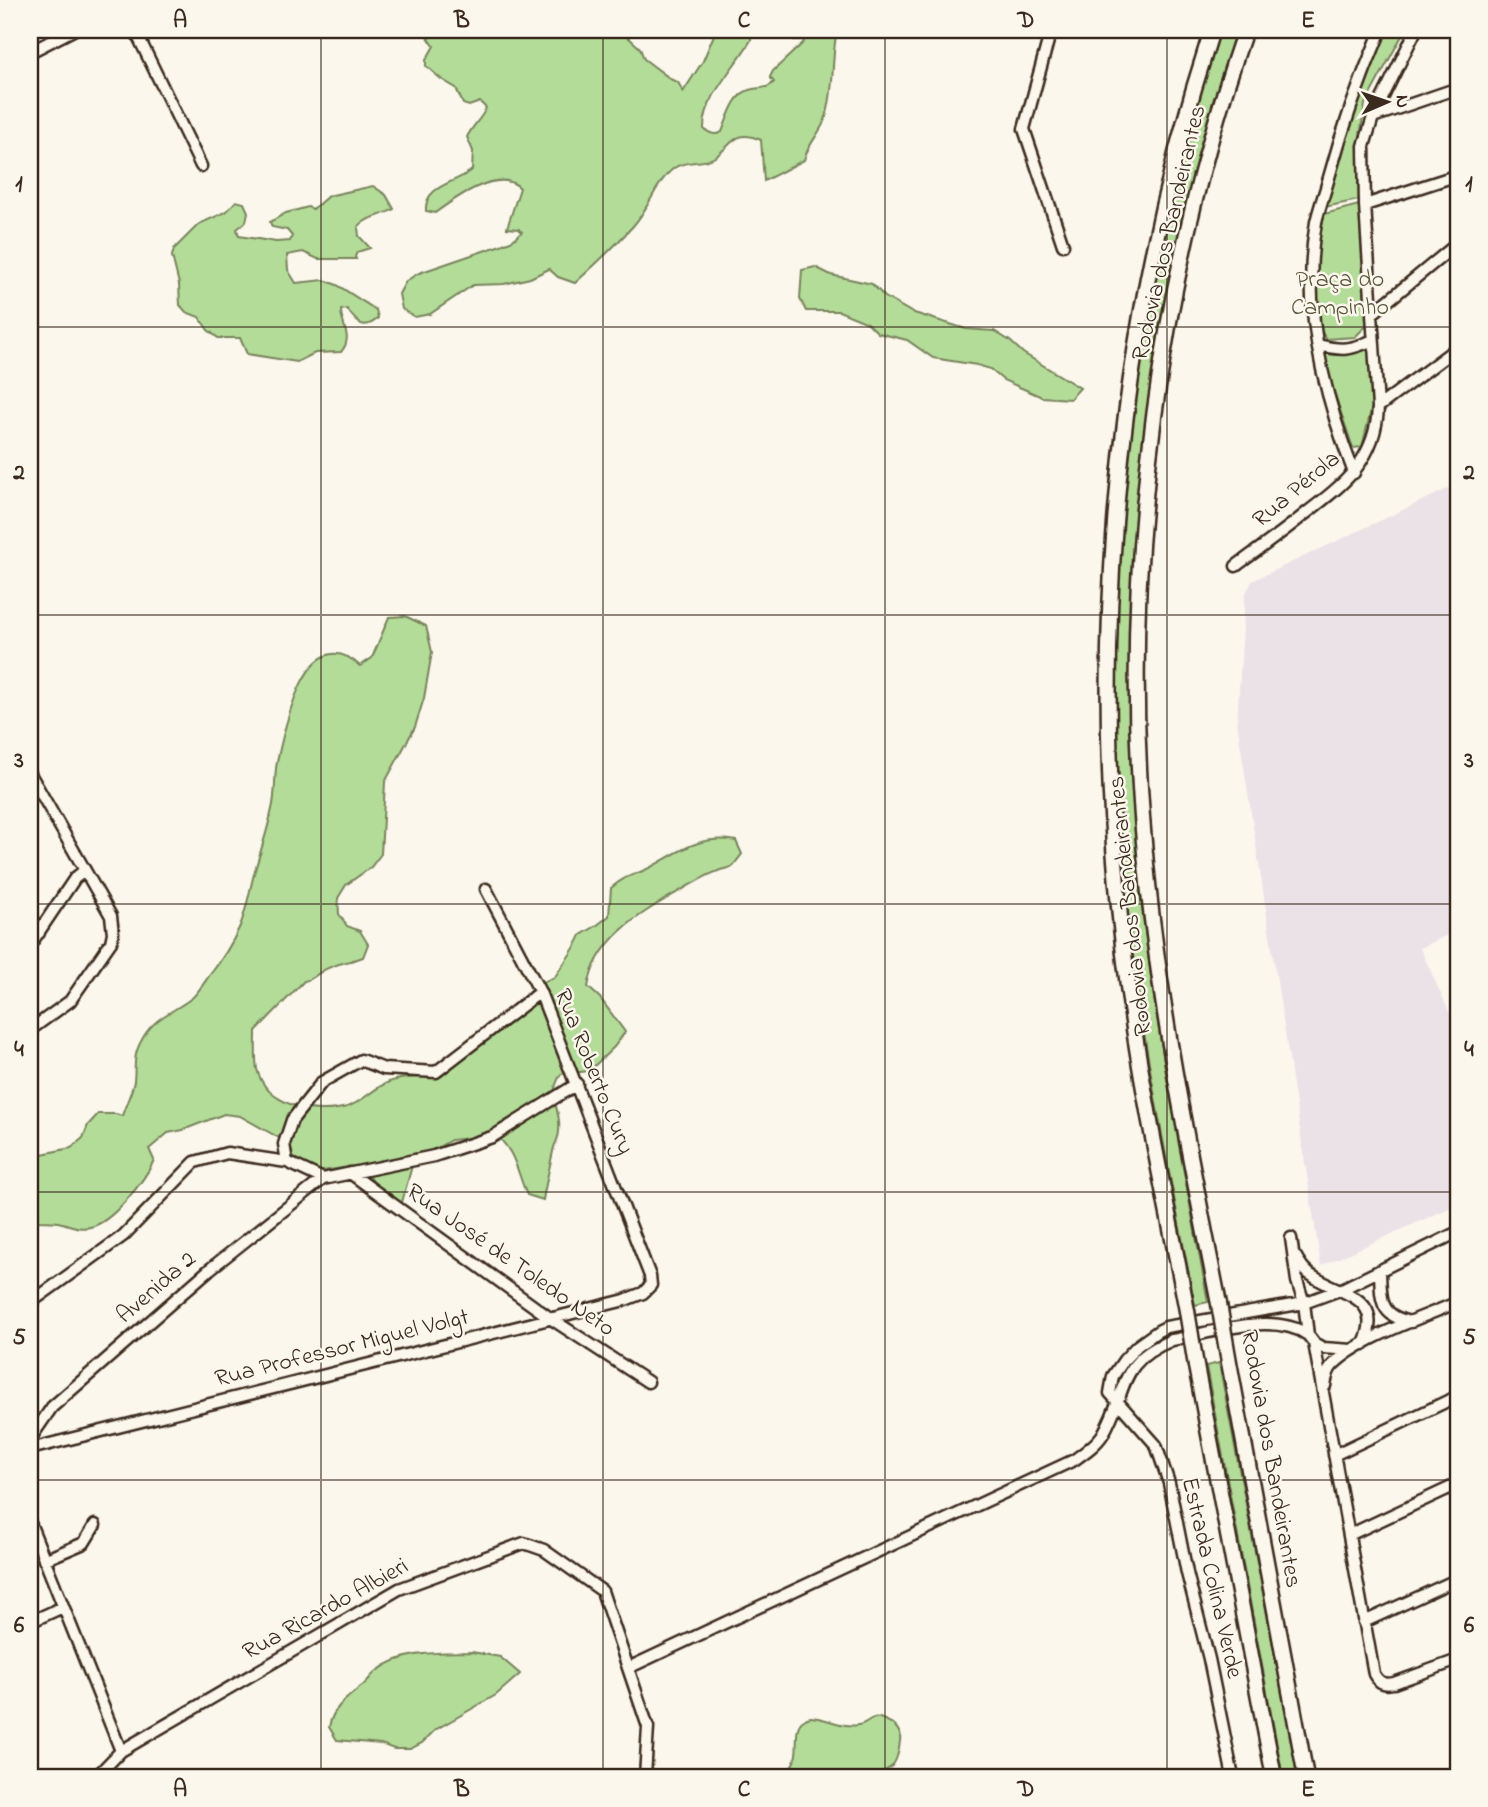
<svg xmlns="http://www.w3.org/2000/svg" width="1488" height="1807" font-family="'Indie Flower',sans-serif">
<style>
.built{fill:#ebe2e8}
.green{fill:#b4dc99;stroke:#78835c;stroke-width:2}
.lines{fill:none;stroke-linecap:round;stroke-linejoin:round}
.minor-casing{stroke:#3b2a1e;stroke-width:15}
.highway-casing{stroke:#3b2a1e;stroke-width:19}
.minor{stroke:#fbf7ec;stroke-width:10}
.highway{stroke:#fbf7ec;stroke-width:14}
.highway-bridge-casing{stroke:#3b2a1e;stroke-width:19;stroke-linecap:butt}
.highway-bridge{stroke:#fbf7ec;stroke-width:14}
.grid{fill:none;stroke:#3b2a1e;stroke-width:2;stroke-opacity:0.55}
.labels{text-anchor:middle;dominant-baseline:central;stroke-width:5;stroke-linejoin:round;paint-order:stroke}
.street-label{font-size:24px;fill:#3b2a1e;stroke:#fbf7ec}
.park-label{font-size:24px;fill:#59563d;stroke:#fbf7ec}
.neatline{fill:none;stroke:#3b2a1e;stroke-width:2.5}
.grid-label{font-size:23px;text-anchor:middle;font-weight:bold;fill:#3b2a1e}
</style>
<rect width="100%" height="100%" fill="#fbf7ec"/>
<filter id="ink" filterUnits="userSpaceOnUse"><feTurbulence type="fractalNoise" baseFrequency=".0143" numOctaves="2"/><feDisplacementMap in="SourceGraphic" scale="14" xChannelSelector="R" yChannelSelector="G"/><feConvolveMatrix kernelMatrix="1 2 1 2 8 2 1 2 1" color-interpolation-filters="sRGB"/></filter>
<g filter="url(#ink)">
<path class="built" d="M1458,484V930L1420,948L1458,1031V1204L1321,1266L1237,722L1245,595L1252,581Z"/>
<path class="green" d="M423,30H627L628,37L640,48L644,59L672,80L678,82L683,92L703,61L716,30H751V40C736,66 703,98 704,129C709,133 716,136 722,132C728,118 733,95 749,90C759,87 767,90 774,82L770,77L773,71L804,42L803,40H795L802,30H837C831,58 835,88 826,117C821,133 808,143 804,160L764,181L761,140C735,129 734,143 715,157C703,165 687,159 674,168C655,183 649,209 633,226C615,246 595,265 575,283L558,277L549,269L530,278L504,284L473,285L430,314L415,317L402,309L399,294L406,281L419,273L501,245L513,240L522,232L519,229L507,228L520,188C499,166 454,199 435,213L426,211C424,185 457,183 472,170L473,151L467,137C473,125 482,118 486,108L480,102L469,106L463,104L456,88L441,79L426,66V60L434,46Z
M1220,30H1236C1146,306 1111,597 1140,887C1154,1026 1183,1164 1208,1302L1195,1305C1170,1175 1142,1046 1128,914C1095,616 1128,315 1220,30Z
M1387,30H1405L1365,104L1358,148L1359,200L1325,207L1351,115Z
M373,186L386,195L394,209C381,217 367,216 358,227L359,236L370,248L357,252L355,257L356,259H318L303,252L287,255L288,270L296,283L324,280L337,285L376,310L378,318C364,332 356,322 347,309L341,310C341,326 354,337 341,352L315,353L297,362L247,354L240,338H218L208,330L199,317L186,312L180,305L179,284L172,256L174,249L199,224L226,212L236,201L244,203L248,212L246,222L237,229L239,236L276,242L290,241L292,236L287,230L272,227L270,222L286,213L308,207L313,209L328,196Z
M1359,205L1367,325L1355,337L1326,339C1305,309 1318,248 1324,214Z
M815,267L831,275L872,284L885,297L911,312L966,329L994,331L1010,341L1023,353L1080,388L1070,399L1042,397L1003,380L990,369L977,365L933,358L907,340L878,333L868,323L839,311H806L800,299L802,270Z
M1373,340L1372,406L1362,447L1353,448L1318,345L1339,350Z
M405,616L426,626L432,652L424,698L415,727L385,782L381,854L371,867L346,885L338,898L339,914L347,926L360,931L368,944L363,957C350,962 336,963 324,970C316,974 313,980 304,981L256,1031C256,1043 255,1057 257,1069C266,1106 315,1116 347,1107C363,1102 373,1088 389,1082C405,1076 425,1077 442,1076L452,1063L465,1058L501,1026L543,982L555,977C563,963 575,950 581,935L596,926L609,916L611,888C625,876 629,877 645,870C677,854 697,834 736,841L742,854L732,867C711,871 696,882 678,892C640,914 596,939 588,987L600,998L625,1032L614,1047L589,1071L561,1074C545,1101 562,1106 559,1131C559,1137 556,1142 554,1147C550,1165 546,1182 543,1200L527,1195C516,1170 516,1150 492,1132L480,1137L451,1140L413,1162L401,1206L378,1188L367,1173L354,1166L323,1171L305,1172L290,1167L287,1154L290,1144L240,1116L224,1114L183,1130L168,1133L149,1149L154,1160C145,1180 112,1223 90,1227C78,1230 69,1224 58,1222C48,1221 39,1221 30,1221V1162L42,1154L71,1148L83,1138L88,1125L98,1114H116L122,1116C125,1105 132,1093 134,1081C136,1061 132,1056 144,1036C156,1016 176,1011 193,997C199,991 204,983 209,976C221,961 232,944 240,926C247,909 250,888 255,870C261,850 268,829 272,809C276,794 274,777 277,762C284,729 307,617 360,666L372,658L389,617Z
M1219,1363L1298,1777H1283L1206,1366Z
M472,1652L500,1657L520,1674L496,1695L435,1730L422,1743L410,1749H394L381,1744L337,1740L329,1727C333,1707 347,1698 362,1686C368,1682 371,1675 377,1671C404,1650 440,1653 472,1652Z
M811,1717C827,1718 842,1728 858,1725C868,1724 871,1714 882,1719C893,1723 902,1729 900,1741C899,1751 896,1765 888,1769C861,1784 813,1777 782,1777C787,1772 793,1766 795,1759C800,1743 790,1721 811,1717Z"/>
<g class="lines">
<g class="minor-casing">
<path id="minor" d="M135,30L201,166
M1051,30L1024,129L1063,245
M30,52L73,30
M1373,117L1458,88
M1365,205L1458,175
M1372,314L1458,243
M1318,345C1342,351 1351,350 1373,340
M1378,407L1458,347
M1354,473C1324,396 1301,306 1316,222C1319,209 1324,195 1328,181C1342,129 1360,79 1381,30
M1236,566C1259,549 1283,532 1305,514C1344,484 1376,460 1378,407L1365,205L1364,146L1373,117L1416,30
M30,774L111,916L113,933L111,942L70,1001L30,1030
M30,917L39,933
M30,945L75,878L84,871
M350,1173L550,1318L648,1382
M323,1179L287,1162L284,1144L292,1120L322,1082L361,1060L384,1069L436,1072L540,992
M1291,1238L1297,1281L1304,1303L1308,1335L1314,1343L1323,1348L1352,1350
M1296,1257C1301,1265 1305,1272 1314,1277C1342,1295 1385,1297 1364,1344
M1380,1270C1381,1299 1379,1316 1411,1322
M30,1303L123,1236L195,1162L227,1153L287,1162
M1314,1343L1374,1674C1379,1683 1384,1685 1394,1683L1458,1660
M1325,1386C1326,1378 1327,1372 1332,1366C1359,1338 1422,1318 1458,1302
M30,1439L52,1407L210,1269L323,1179L434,1156L492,1137L577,1084
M30,1449L625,1300L643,1293L651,1285L650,1276L540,992L486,889
M1334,1455L1458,1396
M30,1523L121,1751
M1349,1535L1458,1484
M44,1560L84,1543L95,1525
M30,1622L63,1607
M1364,1622L1458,1579
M628,1668L1074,1460C1084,1453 1096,1445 1103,1434C1129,1389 1116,1363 1172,1340C1212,1333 1272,1311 1308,1335
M96,1777L121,1751L399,1589L524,1543L544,1550L602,1591L648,1727L645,1777
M1233,1777L1209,1659L1187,1573L1169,1483L1156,1445L1110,1393L1113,1376L1124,1360L1137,1346L1158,1331L1166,1327L1304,1303L1342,1289L1458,1232"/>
</g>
<g class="highway-casing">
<path id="highway" d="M1219,1304C1187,1143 1154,982 1142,817C1122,553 1159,280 1245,30
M1187,1311C1169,1215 1147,1119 1133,1022C1084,689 1108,350 1212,30
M1229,1362L1306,1777
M1196,1366L1274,1777"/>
</g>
<use href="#minor" class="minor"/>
<use href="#highway" class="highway"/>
<g class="highway-bridge-casing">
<path id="highway-bridge" d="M1219,1304L1229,1362
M1187,1311L1196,1366"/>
</g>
<use href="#highway-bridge" class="highway-bridge"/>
</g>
</g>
<path class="grid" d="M321,30V1777M603,30V1777M885,30V1777M1167,30V1777M30,327H1458M30,615H1458M30,904H1458M30,1192H1458M30,1480H1458"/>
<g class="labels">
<g class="street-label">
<text transform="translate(1170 233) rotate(-77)">Rodovia dos Bandeirantes</text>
<text transform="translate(1297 490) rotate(-40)">Rua Pérola</text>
<text transform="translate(1131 906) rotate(-96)">Rodovia dos Bandeirantes</text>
<text transform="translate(593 1072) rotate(68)">Rua Roberto Cury</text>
<text transform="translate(510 1261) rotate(35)">Rua José de Toledo Neto</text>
<text transform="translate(157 1288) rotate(-41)">Avenida 2</text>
<text transform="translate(342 1349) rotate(-14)">Rua Professor Miguel Volgt</text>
<text transform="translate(1270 1459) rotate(80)">Rodovia dos Bandeirantes</text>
<text transform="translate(1211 1578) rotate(77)">Estrada Colina Verde</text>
<text transform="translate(326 1610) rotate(-29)">Rua Ricardo Albieri</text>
</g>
<g class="park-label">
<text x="1340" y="280">Praça do<tspan x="1340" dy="28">Campinho</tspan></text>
</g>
</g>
<rect width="1488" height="1807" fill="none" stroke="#fbf7ec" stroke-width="77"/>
<g transform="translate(1387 102) rotate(88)" stroke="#fbf7ec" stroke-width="5" paint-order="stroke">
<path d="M0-5L12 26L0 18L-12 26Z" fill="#3b2a1e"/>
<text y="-10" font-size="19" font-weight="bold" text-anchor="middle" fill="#3b2a1e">N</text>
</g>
<rect x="38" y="38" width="1412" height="1731" class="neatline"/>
<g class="grid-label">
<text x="180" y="27">A</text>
<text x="462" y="27">B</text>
<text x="744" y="27">C</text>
<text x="1026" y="27">D</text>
<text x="1308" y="27">E</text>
<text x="19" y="191">1</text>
<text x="1469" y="191">1</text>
<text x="19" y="479">2</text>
<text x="1469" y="479">2</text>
<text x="19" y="767">3</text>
<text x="1469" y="767">3</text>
<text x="19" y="1056">4</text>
<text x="1469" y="1056">4</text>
<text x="19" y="1344">5</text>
<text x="1469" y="1344">5</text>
<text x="19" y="1632">6</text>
<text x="1469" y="1632">6</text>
<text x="180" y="1796">A</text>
<text x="462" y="1796">B</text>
<text x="744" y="1796">C</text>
<text x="1026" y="1796">D</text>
<text x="1308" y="1796">E</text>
</g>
</svg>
